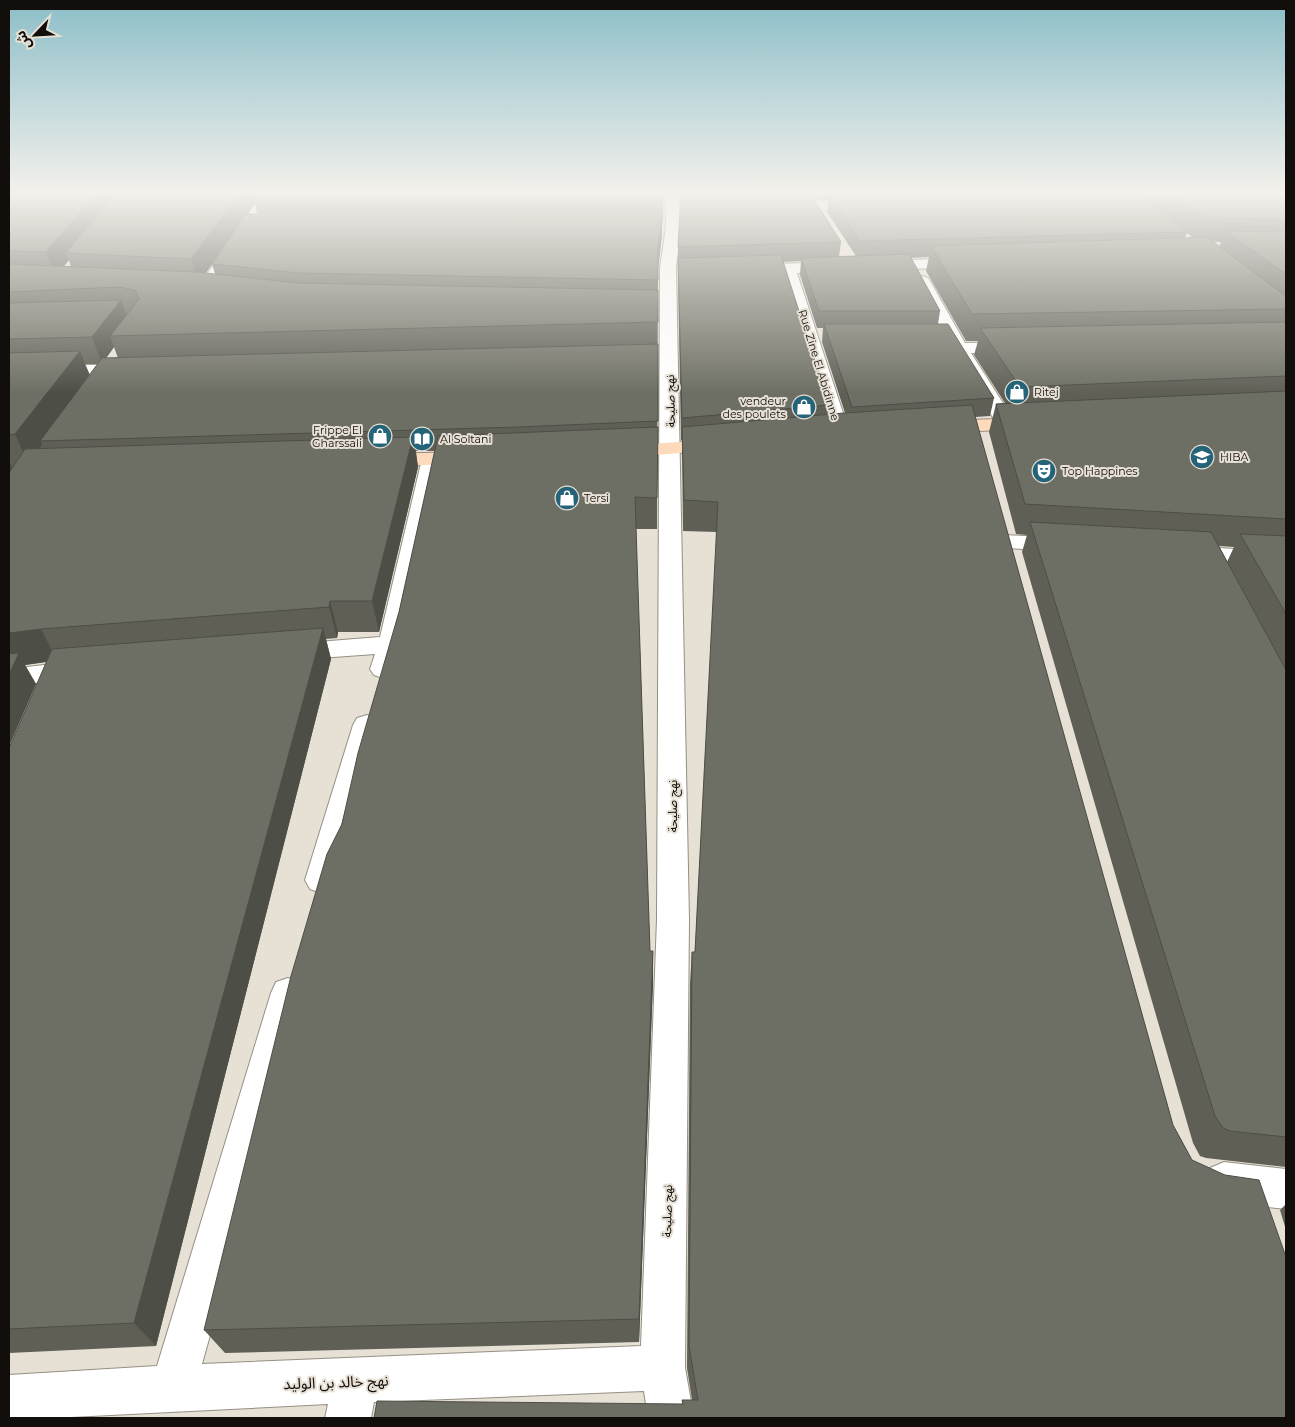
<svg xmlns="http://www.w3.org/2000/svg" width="1295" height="1427" font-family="Montserrat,'Noto Sans Arabic',sans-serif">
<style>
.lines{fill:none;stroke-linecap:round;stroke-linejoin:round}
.street-casing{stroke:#958f84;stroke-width:2}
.secondary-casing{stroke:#958f84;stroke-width:2}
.street{fill:#fff;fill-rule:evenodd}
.secondary{fill:#fedabd;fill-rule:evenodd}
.wall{fill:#5f5f56;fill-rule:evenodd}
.shaded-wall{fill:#4d4e46}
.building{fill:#6e6f64;stroke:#4d4e46}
.labels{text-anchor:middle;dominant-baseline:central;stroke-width:4;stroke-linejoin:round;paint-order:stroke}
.far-street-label{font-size:11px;fill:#110e0b;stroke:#e7e0d5}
.far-poi-label{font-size:11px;fill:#110e0b;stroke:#e7e0d5;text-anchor:start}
.street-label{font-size:12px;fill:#110e0b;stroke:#e7e0d5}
.near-street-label{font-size:15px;fill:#110e0b;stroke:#e7e0d5}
</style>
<rect width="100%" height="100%" fill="#e7e0d5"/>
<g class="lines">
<g class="street-casing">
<path id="street" d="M262,194H276L210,294L204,296L179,293L177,290L179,287L199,286Z
M663,194H677C684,216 678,245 676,268L689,919L685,1368L694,1418H648L644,1391L374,1402L371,1418H325L328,1404L51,1418H9V1375L157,1366L271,993L276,982L288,978L300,982L305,993L202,1364L641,1346L657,919L660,268C663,245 670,216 663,194Z
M779,201L866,202L873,206L866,210L774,208L772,205Z
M964,258L969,260L972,263L969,266L877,271L871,269L869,266L871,263L877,261Z
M837,262L843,264L845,267L843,270L797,273L850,434L847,438L840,440L833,438L830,434L782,274L747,275L741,273L739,270L741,267L747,265Z
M922,276L928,278L930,281L965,343L1014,342L1020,343L1023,347L1020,351L1014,352L971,353L1017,425L1014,429L1007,431L1000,429L942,335L914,281L916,278Z
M130,364L136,366L139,370L136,374L9,378V367Z
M432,453L439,455L442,459L404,644L392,675L383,678L374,675L370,669L375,654L292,660L283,658L279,652L283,646L292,644L380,637L422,459L425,455Z
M1005,535L1061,538L1069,540L1073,545L1069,550L1061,552L997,547L994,542L997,537Z
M1186,546L1286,552V566L1178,558L1174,553L1178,548Z
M79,661L88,664L92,670L88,676L9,687V669Z
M367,715L377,718L381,725L337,880L332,889L321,893L310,889L305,880L353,725L357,718Z
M1224,1162L1286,1169V1209L1224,1202L1210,1196L1204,1182L1210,1168Z"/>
</g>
<g class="secondary-casing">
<path id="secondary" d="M1028,418L1035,420L1038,424L1035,428L941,433L934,431L931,427L934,423L941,421Z
M718,439L725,441L728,445L725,449L622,458L615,456L612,452L615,448L622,446Z
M469,452L476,454L479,458L476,462L469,464L379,466L372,464L369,460L372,456L379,454Z"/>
</g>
<use href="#street" class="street"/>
<use href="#secondary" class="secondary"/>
</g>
<path class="wall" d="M9,194H663V223H662V235L658,267L657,529H636L650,951H653V982L639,1342L225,1353L204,1330L399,612L435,451H416L418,467L379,632H338L337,638L326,639L331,659L156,1346L9,1353V748L47,662L25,665L36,684L9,746ZM255,203L257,214H247ZM69,260L71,267L64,266ZM212,264L215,274L206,273ZM114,347L118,358H106ZM85,364H98L90,375Z
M679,194H1123L1122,197H1136L1132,194H1286V1167L1206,1158L1200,1156L1193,1143L1022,552L1027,535L1016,534L989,432L996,404L1005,403L974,355L978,341H966L926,271L929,257L910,258L940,311L938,324L994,398L990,416L975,417L1173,1125L1192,1160L1286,1257L682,1404V1400H692L687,1368L690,983L692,952H695L717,532L683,531L682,440H681L678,278V247L681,199ZM814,200H829L827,212L856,256L839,257L841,242ZM1187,233L1193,238H1185ZM1213,242H1221L1219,247ZM801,261L800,275L817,328H823L822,342L845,413L828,415L829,405L783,262ZM1219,546L1234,547L1227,562Z
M1286,1204V1230L1280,1210Z"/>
<path class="shaded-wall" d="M96,194H123L66,253L69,260L55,277L46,252Z
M239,194H261L254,200L255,203L198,284L191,259Z
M662,214V235L658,268V246Z
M121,300L130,326L110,336L114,347L102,364L92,337Z
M80,351L91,379L40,441L42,445L28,463L15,434Z
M413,437L418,467L379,632L372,601Z
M9,461L17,480L9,493Z
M330,601L338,632L337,638L329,607Z
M323,628L331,659L156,1346L134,1323Z
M41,629L57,660L25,665L36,684L9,746V633Z
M653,951V982L639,1342V1319Z"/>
<path class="building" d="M9,194H96L46,252L9,251Z
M115,194H239L191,259L66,253Z
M257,194H663V200H254Z
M681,194L811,195L841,242L678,247Z
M1172,194H1286V220L1206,217Z
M829,195L1141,197L1188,232L860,241Z
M246,214H662L658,246V280L299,273L212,264Z
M1225,231L1286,232V272H1282Z
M1207,237L1286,296V309L972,314L931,246Z
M909,254L940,311H819L801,258Z
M781,255L829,405L682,418L678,258Z
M9,264L196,272L298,283L658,290V322L110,336L139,299L135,290L119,287L9,292Z
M121,300L92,337L9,339V303Z
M1286,322V376L1020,387L980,328Z
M824,324H948L994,398L852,407Z
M658,344V421L518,427L40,441L102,358Z
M80,351L15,434L9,435V353Z
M1286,391V519L1025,504L996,404Z
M972,405L1173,1125L1192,1160L1225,1175L1259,1180L1286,1257V1418H374L377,1401L683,1404L682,1400H698L689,1346L692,952H695L718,502L684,500L682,427L844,413Z
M658,427L657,498L635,497L650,951H653L639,1319L204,1330L291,976L327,854L342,824L358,753L399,612L438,436Z
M413,437L372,601H330L329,607L41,629L9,633V473L25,449Z
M1030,522L1211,532L1286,670V1137L1230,1131L1223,1128L1215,1116Z
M1240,534L1286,536V614Z
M323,628L134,1323L9,1329V748L52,649Z
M19,653L9,675V654Z"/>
<linearGradient id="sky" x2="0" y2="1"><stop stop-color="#8cbec8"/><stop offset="0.49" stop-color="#f4f1ec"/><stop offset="1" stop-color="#f4f1ec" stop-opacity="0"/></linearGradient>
<rect width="1295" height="394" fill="url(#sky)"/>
<defs>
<g id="shop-disc" transform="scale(1.25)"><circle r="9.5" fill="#256379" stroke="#e7e0d5"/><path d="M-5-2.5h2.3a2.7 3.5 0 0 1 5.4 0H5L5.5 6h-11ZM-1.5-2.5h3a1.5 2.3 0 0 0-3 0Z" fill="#fff"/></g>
<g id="library-disc" transform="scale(1.25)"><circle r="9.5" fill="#256379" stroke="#e7e0d5"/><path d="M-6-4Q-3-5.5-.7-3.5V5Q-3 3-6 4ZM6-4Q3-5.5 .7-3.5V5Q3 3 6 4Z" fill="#fff"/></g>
<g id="school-disc" transform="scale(1.25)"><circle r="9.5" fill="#256379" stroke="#e7e0d5"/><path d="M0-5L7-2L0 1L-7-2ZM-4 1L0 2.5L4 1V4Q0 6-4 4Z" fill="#fff"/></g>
<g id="theatre-disc" transform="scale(1.25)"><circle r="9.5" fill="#256379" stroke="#e7e0d5"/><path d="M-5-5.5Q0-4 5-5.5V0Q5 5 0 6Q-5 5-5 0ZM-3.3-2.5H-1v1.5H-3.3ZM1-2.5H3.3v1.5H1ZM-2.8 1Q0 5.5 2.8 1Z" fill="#fff"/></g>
</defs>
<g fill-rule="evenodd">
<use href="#shop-disc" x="1017" y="392"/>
<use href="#shop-disc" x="804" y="407"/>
<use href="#shop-disc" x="380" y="436"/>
<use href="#library-disc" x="422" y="439"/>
<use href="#school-disc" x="1202" y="457"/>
<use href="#theatre-disc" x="1044" y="471"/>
<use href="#shop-disc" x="567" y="498"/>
</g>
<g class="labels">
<g class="far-street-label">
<text transform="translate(819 365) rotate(73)">Rue Zine El Abidinne</text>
</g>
<g class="far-poi-label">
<text x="1034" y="392">Ritej</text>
<text x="786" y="401" text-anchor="end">vendeur<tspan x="786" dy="13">des poulets</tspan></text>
<text x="362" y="430" text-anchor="end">Frippe El<tspan x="362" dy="13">Gharssali</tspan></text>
<text x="440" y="439">Al Soltani</text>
<text x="1220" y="457">HIBA</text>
<text x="1062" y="471">Top Happines</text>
<text x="584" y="498">Tersi</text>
</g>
<g class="street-label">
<text transform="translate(670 401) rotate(-91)">نهج صليحة</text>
<text transform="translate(672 806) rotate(-90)">نهج صليحة</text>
<text transform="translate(667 1211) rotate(-89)">نهج صليحة</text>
</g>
<g class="near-street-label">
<text transform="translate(336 1382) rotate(-2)">نهج خالد بن الوليد</text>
</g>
</g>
<rect width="1295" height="1427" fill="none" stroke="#110e0b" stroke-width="20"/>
<g transform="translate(35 35) rotate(245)" stroke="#e7e0d5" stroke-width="4" paint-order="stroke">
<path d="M0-4L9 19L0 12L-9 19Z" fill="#110e0b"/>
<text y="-8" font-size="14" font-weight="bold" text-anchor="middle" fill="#110e0b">ش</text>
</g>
</svg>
